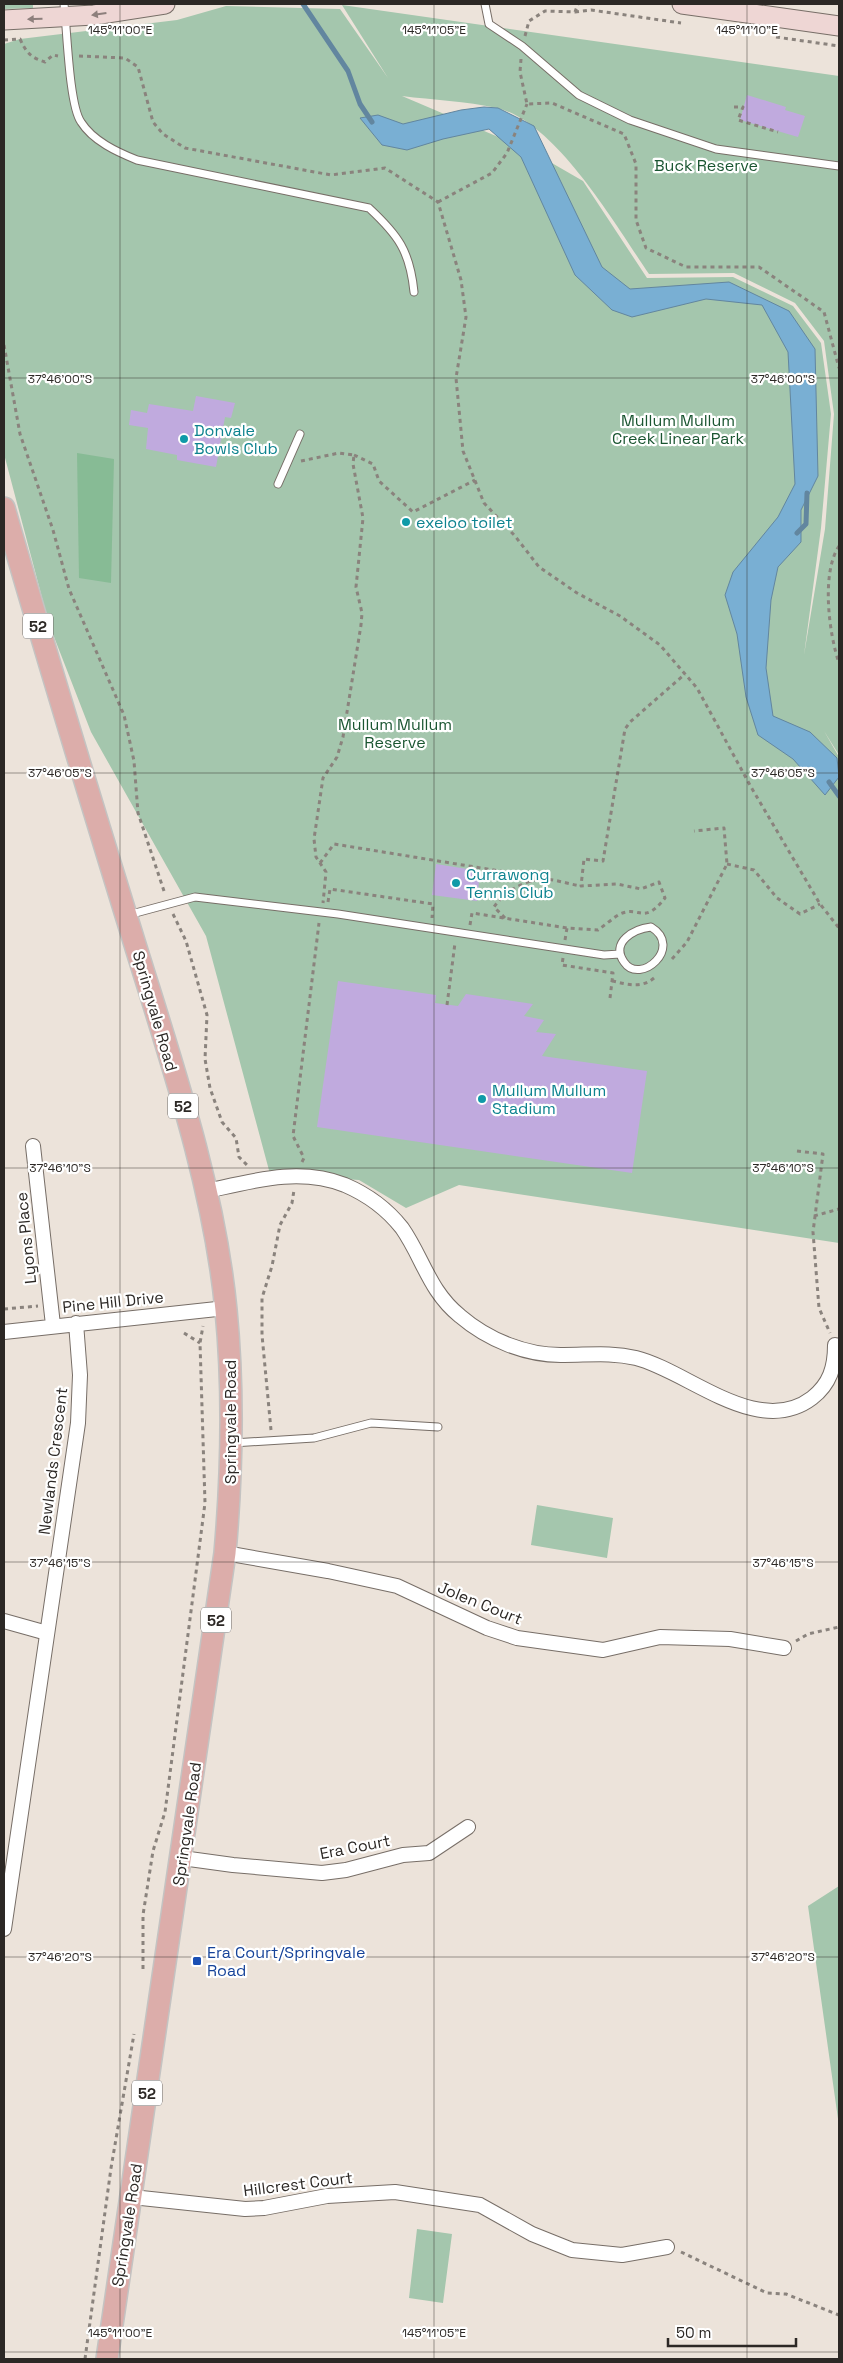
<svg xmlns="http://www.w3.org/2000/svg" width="843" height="2363" font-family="'Space Grotesk',sans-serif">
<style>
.green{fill:#a4c6ad;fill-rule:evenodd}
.forest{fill:#87bb95}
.water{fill:#79afd3;stroke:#62869f}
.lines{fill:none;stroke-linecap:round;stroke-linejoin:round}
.stream{stroke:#62869f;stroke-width:5}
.building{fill:#c0aade}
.lane-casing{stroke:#776e67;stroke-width:9}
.street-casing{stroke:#776e67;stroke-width:16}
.secondary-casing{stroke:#776e67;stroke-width:21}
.primary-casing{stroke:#c4c3c2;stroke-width:24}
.path{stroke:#8a837d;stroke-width:3;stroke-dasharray:4 4;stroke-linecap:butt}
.lane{stroke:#fff;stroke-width:7}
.street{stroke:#fff;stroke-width:14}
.secondary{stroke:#eed6d4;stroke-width:19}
.primary{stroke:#dcadaa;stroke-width:21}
.oneway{fill:#8d7f7c}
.ticks{fill:none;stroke:#2c2825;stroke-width:1;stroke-opacity:0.45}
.culture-dot{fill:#0f9aa8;stroke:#fff;stroke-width:2}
.transit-dot{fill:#1a4fb4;stroke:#fff;stroke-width:2}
.labels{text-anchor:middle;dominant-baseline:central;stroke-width:4.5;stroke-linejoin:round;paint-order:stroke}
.shield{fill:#fff;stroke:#6b6866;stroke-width:1}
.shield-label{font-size:15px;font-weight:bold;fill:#2c2825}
.park-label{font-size:16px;fill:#1a5531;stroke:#fff}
.culture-label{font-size:16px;fill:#0d838f;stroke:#fff;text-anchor:start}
.street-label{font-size:16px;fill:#2c2825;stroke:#fff}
.transit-label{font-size:16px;fill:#164399;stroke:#fff;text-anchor:start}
.ticks-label{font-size:12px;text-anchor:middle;fill:#2c2825;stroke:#fff;stroke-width:4.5;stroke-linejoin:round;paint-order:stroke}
</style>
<rect width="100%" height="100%" fill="#ece3da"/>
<path class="green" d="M4,4H33V8L4,9Z
M342,5L839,76V755L824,731L839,757V1243L459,1185L406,1208L359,1180L270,1174L206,936L91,732L49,624L4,454V44L20,39L177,20L226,6L340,9L388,78ZM402,96C433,100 466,101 497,108C556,122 616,226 649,274L734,273L795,303L824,341L834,414L825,529L804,655L821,528L831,414L821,343L793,306L733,277L647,278L583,181L531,151Z
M537,1505L613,1518L607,1558L531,1545Z
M839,1886V2126L808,1906Z
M417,2229L452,2234L443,2303L409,2298Z"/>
<path class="forest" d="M77,453L114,459L111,583L79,578Z"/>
<path class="water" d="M484,107L498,108L534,126L602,267L630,289L729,282L789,311L815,349L818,476L801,510V542L778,567L771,600L766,668L773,716L810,732L837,758L839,777L825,795L793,759L758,735L746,697L737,634L725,595L733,572L778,517L795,484L788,352L762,305L706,299L632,317L612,310L575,275L521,157L489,129L443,139L407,150L382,145L360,118L378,115L403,124L461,110Z"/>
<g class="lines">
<path class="stream" d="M303,4L348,71L360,104L372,122
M797,533L806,524L807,493
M829,782L839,796"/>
</g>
<path class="building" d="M747,95L786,107L785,110L805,116L798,137L740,120Z
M196,396L235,403L231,418L225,417L216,467L177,460V455L146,449L148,428L129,425L131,410L147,413L149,404L193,411Z
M436,864L480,871L477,901L432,895Z
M338,981L436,995L435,1003L458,1006L466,994L533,1004L524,1016L544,1020L536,1032L556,1034L542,1056L647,1071L632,1173L317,1127Z"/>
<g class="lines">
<g class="lane-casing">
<path id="lane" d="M64,4C67,28 69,105 81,122C93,141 117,152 137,160L369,208C398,235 410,251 414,292
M485,4L489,24L522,46L579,95L630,120L716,149L839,166
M278,484L300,434
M128,915L195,897L338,914L604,955L620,954
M651,927C684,947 640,986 624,962C610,942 634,929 651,927Z
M233,1443L314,1438L371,1423L438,1427"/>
</g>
<g class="street-casing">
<path id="street" d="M33,1146L53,1325
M207,1191C253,1181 299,1167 345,1185C366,1194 387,1209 402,1228C423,1258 429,1291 460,1316C488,1340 527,1356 564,1355C589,1355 611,1352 636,1358C688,1371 758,1439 812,1398C830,1384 835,1367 835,1345
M4,1332L226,1308
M225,1553L328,1571L397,1586L487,1628L517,1638L603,1650L660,1637L730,1639L784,1648
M4,1621L47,1633
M182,1858L233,1865L322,1873L346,1870L403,1855L429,1853L468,1827
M4,1929L78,1423L80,1375L76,1323
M132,2197L245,2209L264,2208L327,2196L395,2192L480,2205L532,2234L572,2250L622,2255L667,2247"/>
</g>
<g class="secondary-casing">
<path id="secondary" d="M682,4L839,26
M4,20L94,15L165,4"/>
</g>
<g class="primary-casing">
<path id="primary" d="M4,508C45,652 89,795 133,938C170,1058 214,1185 226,1310C234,1392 232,1472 225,1553L107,2359"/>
</g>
<path class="path" d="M575,12L591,10L681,23
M525,36L529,21L545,11L575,12L578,4
M776,37L839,46
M4,40L20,39C26,52 31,58 45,62L53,55L58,56
M79,56L125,58L138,67L153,122L163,134L185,148L331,175L385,168L438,202L461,280L466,317L456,378L463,451L484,503L515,536L539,567L577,593L620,616L660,645L697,688L751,787L820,904L839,928
M521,59L520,72L527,104L552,103L624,134L636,164V220L646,248L686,267H759L824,312L839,368
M734,107H743L738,120L778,132
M438,202L492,173L507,153L527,104
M4,345L20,434L53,530L69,589L124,715L134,761L138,813L165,894
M354,455L373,464L379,481L413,512L475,480
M301,461L339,453L354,455L353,464L363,518L356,587L362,613L361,625L343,737L337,757L323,778L314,839L316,857L326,872L323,903
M839,546C821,573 829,634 839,663
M320,863L334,844L512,873L532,882
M727,864L754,870L777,898L800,914L820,904
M328,902L330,889L433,904L432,918
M173,914L186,941L207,1015L205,1059L210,1088L222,1122L236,1138L239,1157L249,1167
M505,918L494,907C503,893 527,878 545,879C557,880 569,884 581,886
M470,925L472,913L567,928L598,930C605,925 613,918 620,914C640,905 643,926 665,898L659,882L641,889L617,884L581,886L584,859L603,861L625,729L630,722L685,674
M565,940L567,928
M563,958L562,965L613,973L610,998
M672,959L687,942L727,864L724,828L694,831
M612,981C627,984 641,989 654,978
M447,1005L455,943
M797,1151L823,1154L813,1232L819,1308L830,1333
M302,1162L304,1158L293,1136L319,923
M814,1216L839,1209
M4,1309L38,1306
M184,1333L200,1343
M271,1430L262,1335V1298L272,1266L280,1225L292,1203L294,1190
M796,1641L808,1634L839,1627
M143,1969V1915L153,1851L165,1812L205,1503L200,1343L203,1326
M681,2252L767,2293L786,2294L839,2315
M85,2359L111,2168L134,2034"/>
<use href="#lane" class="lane"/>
<use href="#street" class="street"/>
<use href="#secondary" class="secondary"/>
<use href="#primary" class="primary"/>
</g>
<defs><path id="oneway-solid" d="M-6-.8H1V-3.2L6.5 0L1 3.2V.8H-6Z" transform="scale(1.25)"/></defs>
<g class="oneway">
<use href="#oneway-solid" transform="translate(99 14) rotate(172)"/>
<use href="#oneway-solid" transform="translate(35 19) rotate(178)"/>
</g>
<path class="ticks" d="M120,4V2359M434,4V2359M747,4V2359M4,378H839M4,773H839M4,1168H839M4,1562H839M4,1957H839M4,2352H839"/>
<g class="culture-dot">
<circle cx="184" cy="439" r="5"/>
<circle cx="406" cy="522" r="5"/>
<circle cx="456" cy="883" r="5"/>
<circle cx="482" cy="1099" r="5"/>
</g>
<rect class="transit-dot" x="192" y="1956" width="10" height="10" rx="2.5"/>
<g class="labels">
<g class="shield">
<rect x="23" y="613.5" width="30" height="25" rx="4"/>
<rect x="168" y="1093.5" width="30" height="25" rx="4"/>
<rect x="201" y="1607.5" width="30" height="25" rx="4"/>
<rect x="132" y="2080.5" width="30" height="25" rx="4"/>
</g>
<g class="shield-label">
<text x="38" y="626">52</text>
<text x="183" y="1106">52</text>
<text x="216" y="1620">52</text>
<text x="147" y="2093">52</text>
</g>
<g class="park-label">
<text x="706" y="165">Buck Reserve</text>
<text x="678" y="420">Mullum Mullum<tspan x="678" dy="18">Creek Linear Park</tspan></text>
<text x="395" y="724">Mullum Mullum<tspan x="395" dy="18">Reserve</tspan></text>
</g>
<g class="culture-label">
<text x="194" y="430">Donvale<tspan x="194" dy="18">Bowls Club</tspan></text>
<text x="416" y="522">exeloo toilet</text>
<text x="466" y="874">Currawong<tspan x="466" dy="18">Tennis Club</tspan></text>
<text x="492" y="1090">Mullum Mullum<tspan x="492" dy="18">Stadium</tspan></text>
</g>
<g class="street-label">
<text transform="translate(155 1011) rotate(74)">Springvale Road</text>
<text transform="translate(26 1238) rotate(-96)">Lyons Place</text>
<text transform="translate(113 1302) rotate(-6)">Pine Hill Drive</text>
<text transform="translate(230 1422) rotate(-90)">Springvale Road</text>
<text transform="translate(53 1461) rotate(-83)">Newlands Crescent</text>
<text transform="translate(480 1603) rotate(22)">Jolen Court</text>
<text transform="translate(187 1824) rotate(-82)">Springvale Road</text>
<text transform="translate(355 1847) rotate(-11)">Era Court</text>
<text transform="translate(298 2184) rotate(-7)">Hillcrest Court</text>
<text transform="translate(127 2225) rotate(-81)">Springvale Road</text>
</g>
<g class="transit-label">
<text x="207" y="1952">Era Court/Springvale<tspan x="207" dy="18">Road</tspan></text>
</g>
</g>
<g class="ticks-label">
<text x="120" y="34">145°11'00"E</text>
<text x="434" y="34">145°11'05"E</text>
<text x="747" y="34">145°11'10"E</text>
<text x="60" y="383">37°46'00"S</text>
<text x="783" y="383">37°46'00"S</text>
<text x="60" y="777">37°46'05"S</text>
<text x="783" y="777">37°46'05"S</text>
<text x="60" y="1172">37°46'10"S</text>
<text x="783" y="1172">37°46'10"S</text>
<text x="60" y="1567">37°46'15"S</text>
<text x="783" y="1567">37°46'15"S</text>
<text x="60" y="1961">37°46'20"S</text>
<text x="783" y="1961">37°46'20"S</text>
<text x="120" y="2337">145°11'00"E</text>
<text x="434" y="2337">145°11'05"E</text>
</g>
<rect width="843" height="2363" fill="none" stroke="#2c2825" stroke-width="10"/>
<path d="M668 2338v8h128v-8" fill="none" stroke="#2c2825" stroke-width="2.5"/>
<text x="676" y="2338" font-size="15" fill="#2c2825" stroke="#ffffff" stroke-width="4" paint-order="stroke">50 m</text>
</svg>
